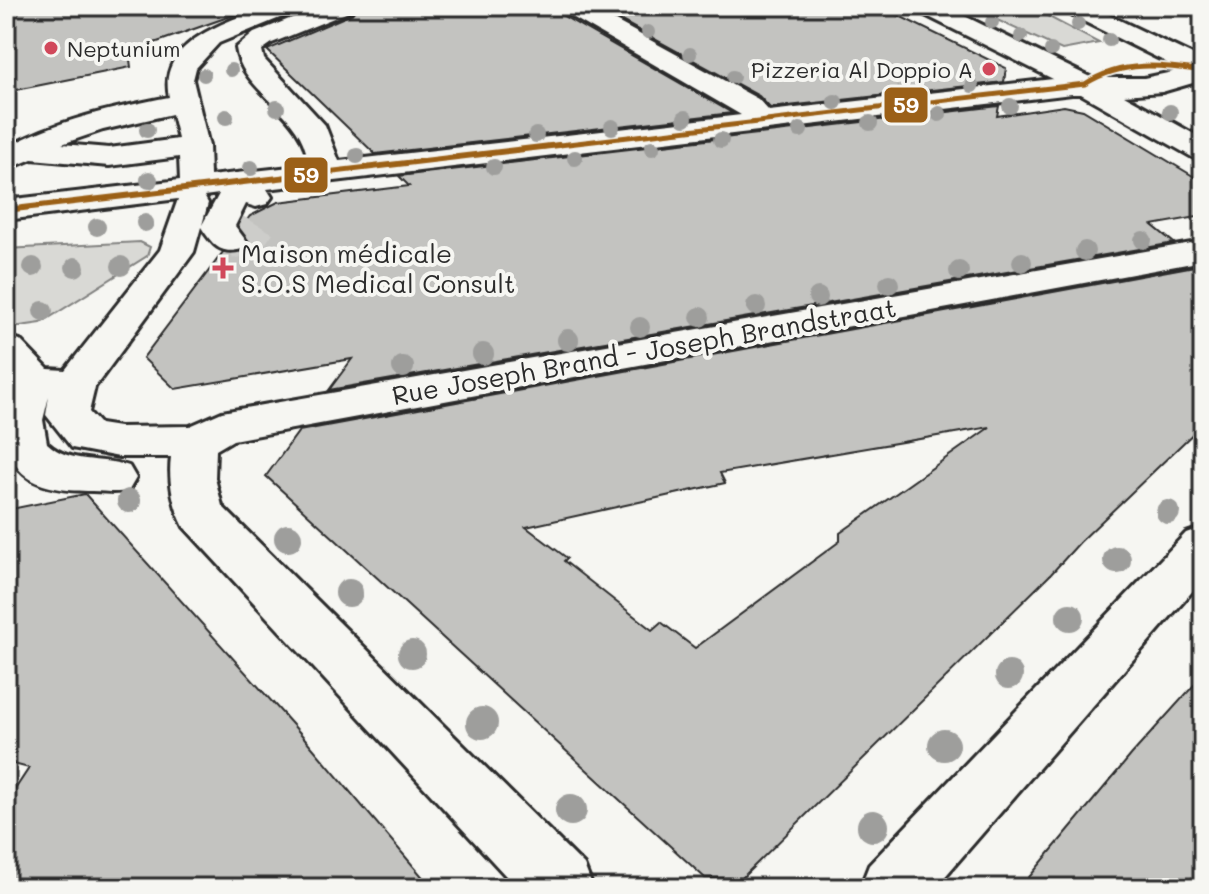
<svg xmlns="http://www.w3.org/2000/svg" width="1209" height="894" font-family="Mali,sans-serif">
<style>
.green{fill:#d9d9d5;stroke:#828280;stroke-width:2}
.building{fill:#c3c3c0;stroke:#2b2b2b;stroke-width:2;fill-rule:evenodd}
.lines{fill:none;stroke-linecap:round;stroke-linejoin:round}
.minor-tunnel{stroke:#cdcdca;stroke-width:34;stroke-dasharray:34 17;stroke-linecap:butt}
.minor-casing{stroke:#2b2b2b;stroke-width:6}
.minor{fill:#f6f6f2;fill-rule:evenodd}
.bus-1-far1-casing{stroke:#f6f6f2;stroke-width:9}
.bus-1-casing{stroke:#f6f6f2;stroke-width:11}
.bus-1-far1{stroke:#9b6018;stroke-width:5}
.bus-1{stroke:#9b6018;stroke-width:6}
.tree{fill:#9e9e9c}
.poi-dot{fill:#d1495b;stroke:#f6f6f2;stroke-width:3}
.labels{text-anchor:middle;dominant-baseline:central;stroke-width:8;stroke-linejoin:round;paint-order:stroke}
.far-poi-label{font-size:22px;fill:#2b2b2b;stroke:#f6f6f2;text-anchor:start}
.poi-label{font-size:26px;fill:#2b2b2b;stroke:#f6f6f2;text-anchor:start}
.street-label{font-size:26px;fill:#2b2b2b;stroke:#f6f6f2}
.line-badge{stroke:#f6f6f2;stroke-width:3}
.badge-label{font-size:22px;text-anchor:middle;font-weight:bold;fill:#fff}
</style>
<rect width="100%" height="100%" fill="#f6f6f2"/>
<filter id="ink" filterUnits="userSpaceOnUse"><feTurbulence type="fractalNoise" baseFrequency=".0125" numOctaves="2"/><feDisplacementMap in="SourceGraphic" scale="16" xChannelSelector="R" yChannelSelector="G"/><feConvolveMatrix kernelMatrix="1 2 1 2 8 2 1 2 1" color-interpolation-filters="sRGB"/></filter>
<g filter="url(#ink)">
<path class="green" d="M967,6H1028L1099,43L1062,50Z
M140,242L150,247L147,256L41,323L6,328V249Z"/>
<path class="building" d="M6,6H259L129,52L131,67L6,92Z
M358,6H555L560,14L732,113L375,154L267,50L352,14Z
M594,6H879L1006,68L1004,82L770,108L759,96Z
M999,106L997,116L1064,106L1083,110L1203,182V216L1152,225L1174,243L329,390L352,359L175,389L143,358L223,252L244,251L250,242L241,228L250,216L278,202L409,186L399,176Z
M1200,265L1203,268V424L1080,542L1051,574L742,878H705L266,476L299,431ZM990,427L840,533V541L695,648L661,622L652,630L564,561L567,558L526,527L725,483L720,473Z
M85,494L301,734L432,888H6V803L29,768L6,762V510Z
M1203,675V888H1020L1132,754Z"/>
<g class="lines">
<path class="minor-tunnel" d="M230,242C249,239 260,229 263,210"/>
<g class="minor-casing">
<path id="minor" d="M268,6H288L291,10L287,15L219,43L196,68L193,80L209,146L210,176L308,165C306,112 242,94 236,48L254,33L322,6H355L351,11L272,43L262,50L264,59L325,125L339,161L741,115L562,11L558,6H588L758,99L769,111L1053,79L917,11L913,6H944L1092,78H1144L1182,70L1063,11L1059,6H1090L1203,60V80L1162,92L1124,95L1203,139V160L1192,157L1081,94H1072L267,189L272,197L267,204L256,207L246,204L235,226L247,242L242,249C220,255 213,245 201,227L194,252L95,387L89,412L100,424L119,427L190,426L222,412L1203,241V261L233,440L216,450L215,478L222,506L584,865L593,888H517L184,527C173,506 168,480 171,457H119L72,448L46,415L49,396L43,420L47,443C71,465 98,456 129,466L136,478L129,490C115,494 107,491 92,491C43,491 6,481 6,425C6,408 6,398 15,383L6,373V336L20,340L48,369L65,370L160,250L178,199L6,220V200L180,180L179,157L109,166L32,159L6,170V148C56,120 113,108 169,97C157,41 227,22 268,6ZM172,114L178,139L109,148L62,144L103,130ZM219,194L202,225L208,203L204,196Z
M1203,527V579L935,888H860L869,865L1186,533Z"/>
</g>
<use href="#minor" class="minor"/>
<g class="bus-1-far1-casing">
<path id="bus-1-far1" d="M542,147L1085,84C1123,60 1161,65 1203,71"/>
</g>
<g class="bus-1-casing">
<path id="bus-1" d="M6,210L559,145"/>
</g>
<use href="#bus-1-far1" class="bus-1-far1"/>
<use href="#bus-1" class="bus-1"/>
</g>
<g class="tree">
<circle cx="992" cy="22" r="7"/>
<circle cx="1078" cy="24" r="7"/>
<circle cx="648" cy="32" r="7"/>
<circle cx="1021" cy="36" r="7"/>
<circle cx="1109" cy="40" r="7"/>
<circle cx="1051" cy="50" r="7"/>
<circle cx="690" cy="54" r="7"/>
<circle cx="231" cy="70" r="7"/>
<circle cx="204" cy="75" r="7"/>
<circle cx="733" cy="77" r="7"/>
<circle cx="972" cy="86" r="7"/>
<circle cx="901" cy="94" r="8"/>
<circle cx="835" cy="102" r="8"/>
<circle cx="1010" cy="106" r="8"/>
<circle cx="277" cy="108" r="8"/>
<circle cx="1170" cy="112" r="8"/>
<circle cx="939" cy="114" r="8"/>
<circle cx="226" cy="117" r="8"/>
<circle cx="685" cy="118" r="8"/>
<circle cx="870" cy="123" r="8"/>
<circle cx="612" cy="127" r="8"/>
<circle cx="147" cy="130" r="8"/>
<circle cx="800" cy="130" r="8"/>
<circle cx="536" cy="135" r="8"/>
<circle cx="721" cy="140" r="8"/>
<circle cx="652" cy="148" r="8"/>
<circle cx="357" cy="156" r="8"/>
<circle cx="575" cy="158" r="8"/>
<circle cx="299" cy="163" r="8"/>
<circle cx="494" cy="167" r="8"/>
<circle cx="251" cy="168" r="8"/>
<circle cx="149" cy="180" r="9"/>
<circle cx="145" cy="223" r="9"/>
<circle cx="97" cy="227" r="9"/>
<circle cx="1143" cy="240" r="9"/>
<circle cx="1085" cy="251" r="10"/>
<circle cx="1022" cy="262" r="10"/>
<circle cx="121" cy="266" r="10"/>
<circle cx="33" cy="267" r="10"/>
<circle cx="75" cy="267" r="10"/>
<circle cx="959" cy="271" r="10"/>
<circle cx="889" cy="284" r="10"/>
<circle cx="818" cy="297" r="10"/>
<circle cx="756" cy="306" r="10"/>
<circle cx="43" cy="311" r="10"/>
<circle cx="700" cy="317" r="10"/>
<circle cx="640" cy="327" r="10"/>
<circle cx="568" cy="340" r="11"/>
<circle cx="483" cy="354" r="11"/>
<circle cx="403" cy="367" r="11"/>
<circle cx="129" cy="501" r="12"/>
<circle cx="1168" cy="512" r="12"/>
<circle cx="288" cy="538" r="14"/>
<circle cx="1117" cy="560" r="14"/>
<circle cx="349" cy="593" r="14"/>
<circle cx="1070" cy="617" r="14"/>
<circle cx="412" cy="654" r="14"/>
<circle cx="1009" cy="675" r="14"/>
<circle cx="482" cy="723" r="16"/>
<circle cx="944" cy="745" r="16"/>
<circle cx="571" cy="810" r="16"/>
<circle cx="873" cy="826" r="16"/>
</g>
</g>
<g class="poi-dot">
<circle cx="51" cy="48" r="8"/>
<circle cx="989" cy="69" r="8"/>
<path d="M219 256h8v8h8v8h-8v8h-8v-8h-8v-8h8z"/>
</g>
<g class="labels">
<g class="far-poi-label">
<text x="67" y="48">Neptunium</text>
<text x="973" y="69" text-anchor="end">Pizzeria Al Doppio A</text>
</g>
<g class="poi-label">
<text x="241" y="253">Maison médicale<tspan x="241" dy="30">S.O.S Medical Consult</tspan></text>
</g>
<g class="street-label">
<text transform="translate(644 351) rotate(-10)">Rue Joseph Brand - Joseph Brandstraat</text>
</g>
</g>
<g class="line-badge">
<rect x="883" y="86" width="46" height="38" rx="8" fill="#9b6018"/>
<rect x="283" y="156" width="46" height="38" rx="8" fill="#9b6018"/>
</g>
<g class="badge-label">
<text x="906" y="113">59</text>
<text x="306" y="183">59</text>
</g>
<rect width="1209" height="894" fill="none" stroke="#f6f6f2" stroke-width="32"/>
<rect x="16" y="16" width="1177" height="862" fill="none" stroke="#2b2b2b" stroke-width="3" filter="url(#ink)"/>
</svg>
